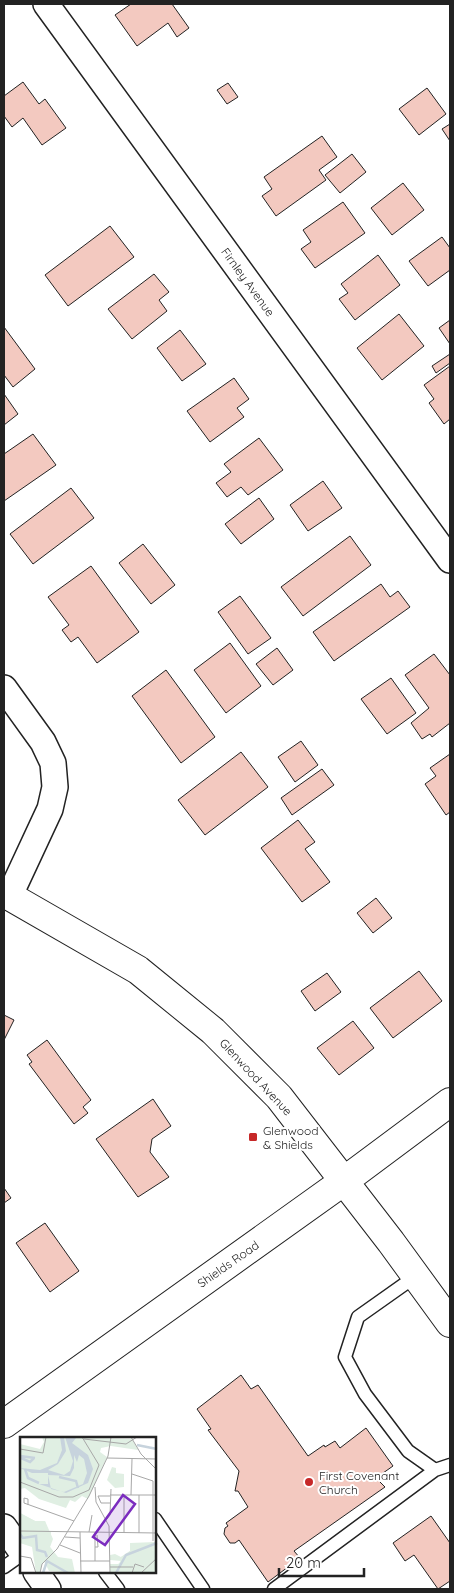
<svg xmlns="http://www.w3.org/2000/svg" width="454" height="1593" font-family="Quicksand,sans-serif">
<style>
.building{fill:#f3c9c0;stroke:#222}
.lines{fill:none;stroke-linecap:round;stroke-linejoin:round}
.lane-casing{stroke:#222;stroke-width:15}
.street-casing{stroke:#222;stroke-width:28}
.secondary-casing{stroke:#222;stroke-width:30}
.lane{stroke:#fff;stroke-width:12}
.street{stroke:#fff;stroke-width:25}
.secondary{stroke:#fff;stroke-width:28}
.poi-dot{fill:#c62828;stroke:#fff;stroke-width:2}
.labels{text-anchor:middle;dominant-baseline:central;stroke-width:4;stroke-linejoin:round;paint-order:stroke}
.street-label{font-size:12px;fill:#222;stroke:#fff}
.poi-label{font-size:12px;fill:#222;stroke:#fff;text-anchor:start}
.inset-river{fill:none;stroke:#c7d3dd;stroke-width:2.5}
.inset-road{fill:none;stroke:#a7a7a7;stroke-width:1}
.view{fill:#7b2cbf;fill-opacity:0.15;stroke:#7b2cbf;stroke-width:2.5}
.inset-edge{fill:none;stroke:#222;stroke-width:2.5}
</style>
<rect width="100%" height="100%" fill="#fff"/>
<path class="building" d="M131,4H172L189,28L177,37L168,23L137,46L115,15Z
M23,82L39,104L45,99L66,128L42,145L23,118L12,127L4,116V96Z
M228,83L238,97L227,104L217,90Z
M427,88L446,114L419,135L399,109Z
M450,124V141L442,129Z
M322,136L337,157L319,170L326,180L276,216L262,196L272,189L264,177Z
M352,154L366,172L340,193L325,175Z
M403,183L424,210L392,235L371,208Z
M343,202L365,233L315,268L301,249L311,242L303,230Z
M110,226L134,257L68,306L45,275Z
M442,237L450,248V270L428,286L409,261Z
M378,255L400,285L355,320L339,299L348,293L341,284Z
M154,274L169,292L159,300L167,311L132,339L108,309Z
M399,314L424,346L382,380L357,348Z
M450,320V344L439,328Z
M4,327L35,369L13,387L4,375Z
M180,330L206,364L182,381L157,348Z
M450,354V363L436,373L432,366Z
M450,366V419L444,424L429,403L434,399L424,385Z
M234,378L249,399L237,408L244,417L210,442L187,411Z
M4,394L18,414L4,425Z
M33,434L56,465L4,501V454Z
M259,438L283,470L248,495L241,487L227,497L216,483L231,472L224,464Z
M323,481L342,508L308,531L290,505Z
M71,488L94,518L33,564L10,534Z
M259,498L274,519L241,544L225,524Z
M350,536L371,565L303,616L281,587Z
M143,544L175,585L151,604L119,563Z
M91,566L139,632L97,663L78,637L71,642L62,630L69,625L48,597Z
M381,584L390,597L398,591L410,607L334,661L313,632Z
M240,596L271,638L248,654L218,612Z
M230,643L261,686L226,713L194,670Z
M277,648L293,670L273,685L256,664Z
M434,654L450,675V723L432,737L430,734L422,739L411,723L429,708L405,675Z
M166,670L215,737L181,763L132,696Z
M391,678L416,713L387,734L361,699Z
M301,741L318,765L295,782L278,757Z
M241,752L268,787L205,835L178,800Z
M450,754V812L446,815L425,784L436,776L430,768Z
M322,769L334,785L292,815L281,798Z
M298,820L315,842L305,849L330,882L302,902L261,848Z
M376,898L392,918L373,933L357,913Z
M419,971L442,1001L393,1038L370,1008Z
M327,973L341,992L315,1011L301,991Z
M4,1015L14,1020L4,1040Z
M353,1021L374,1048L339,1075L317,1048Z
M47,1040L91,1100L83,1107L88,1113L74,1124L29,1064L32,1062L27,1055Z
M153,1099L171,1126L152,1139L150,1152L169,1177L138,1197L96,1139Z
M4,1188L11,1198L4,1203Z
M45,1223L79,1271L50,1292L16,1243Z
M241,1375L251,1389L258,1385L308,1456L324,1445L325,1447L335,1441L340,1448L366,1428L393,1466L376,1478L385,1487L294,1551L300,1558L268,1582L239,1540L235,1543H230L224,1534L225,1528L228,1526L226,1523L248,1507L238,1491H235L239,1471L208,1430L211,1429L197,1409Z
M431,1516L450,1543V1581L438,1589L414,1555L405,1561L393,1543Z"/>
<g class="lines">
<g class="lane-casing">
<path id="lane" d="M416,1276L358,1317L345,1357L365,1394L408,1451L435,1470L450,1465
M155,1519L203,1589
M4,1567L21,1555
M105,1572L118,1589
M274,1589L435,1470"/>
</g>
<g class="street-casing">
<path id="street" d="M46,4L450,560
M4,688L43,742L53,763L55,787L50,809L9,897
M4,1527L21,1551
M36,1572L48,1589"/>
</g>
<g class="secondary-casing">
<path id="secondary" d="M4,893L138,970L213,1031L279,1097L391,1242L450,1323
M4,1424L344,1181L450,1102"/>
</g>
<use href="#lane" class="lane"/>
<use href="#street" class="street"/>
<use href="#secondary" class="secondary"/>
</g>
<g class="poi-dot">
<rect x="248" y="1132" width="10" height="10" rx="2.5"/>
<circle cx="309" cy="1482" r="5"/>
</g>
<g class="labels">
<g class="street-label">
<text transform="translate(248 282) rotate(54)">Firnley Avenue</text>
<text transform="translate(256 1077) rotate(47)">Glenwood Avenue</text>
<text transform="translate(228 1264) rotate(-35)">Shields Road</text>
</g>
<g class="poi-label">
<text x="263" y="1130">Glenwood<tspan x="263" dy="14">&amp; Shields</tspan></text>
<text x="319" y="1475">First Covenant<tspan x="319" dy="14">Church</tspan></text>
</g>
</g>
<g transform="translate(20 1437)">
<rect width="136" height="136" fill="#fff"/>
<path d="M92,30L96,31V36L104,37V50L95,51L87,43ZM0,76L15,84H25L33,102L30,110L38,120L52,122L55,136L29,134ZM136,105V112L90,136L101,124L90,123V118L95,117L101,120L110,114V106Z" fill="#e0efe3"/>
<path d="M136,112V136H90V127H100L101,120L110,114L116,113L117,120Z" fill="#e0efe3"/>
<path d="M22,0L112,2L118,13L91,9L81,11L80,15L87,20L68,62L62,59L55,65L50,63L46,71L19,62L5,51L0,52V7L20,12L24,5ZM0,76L15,84H25L28,95H31L30,110L34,116L22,127L20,136H16L12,110L0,106Z" fill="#e0efe3"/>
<path d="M40,0H44L46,14L38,27L28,33L44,38L50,34L53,24L45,0H55L56,1L52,6L68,18L73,32L68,46L46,56L19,47H28V36H12L0,31L20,33L37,26L42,13ZM54,18L57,25L59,18L64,22L67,36L63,47L44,55L31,52L28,38L50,39L54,31Z" fill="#c7d3dd" fill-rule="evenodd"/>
<path class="inset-river" d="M117,8L137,12M0,19L15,21M1,21L10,25L14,21M5,32L8,41L19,46M39,40L56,44L58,51M0,97L3,101L16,99L17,113L25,115L27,120M23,136L27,124L48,136M96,136L106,118L137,106"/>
<path class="inset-road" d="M111,0L121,17L137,33M64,2L106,7L117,0M0,12L23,16L26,0M87,21L137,22M112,37L133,44V104M0,45L39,60H53L69,53L79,28L62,0M75,50L76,65L89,89L90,136M90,58H137M104,58V96M111,58L112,22M90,59H78L81,66H91M8,68V62L4,61V66L54,84M87,82L90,78L91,52M0,94L137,96M60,95L61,136M69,95L72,78M119,96V58M45,100L60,101M40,108L60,116M75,110H78L77,98M0,119L11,121L16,136M60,124H90M75,124V95M90,130H113M20,136L22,127L37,112L69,59L88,19L91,0M112,136L115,127L124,130M121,136L137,121"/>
<path class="view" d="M103,58L115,67L85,108L73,100Z"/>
<rect width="136" height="136" class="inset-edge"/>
</g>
<rect width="454" height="1593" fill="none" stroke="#222222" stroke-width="10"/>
<path d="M279 1568v8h85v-8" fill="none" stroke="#222222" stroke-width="2.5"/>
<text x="286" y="1568" font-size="15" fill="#222222" stroke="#ffffff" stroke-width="4" paint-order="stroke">20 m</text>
</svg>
